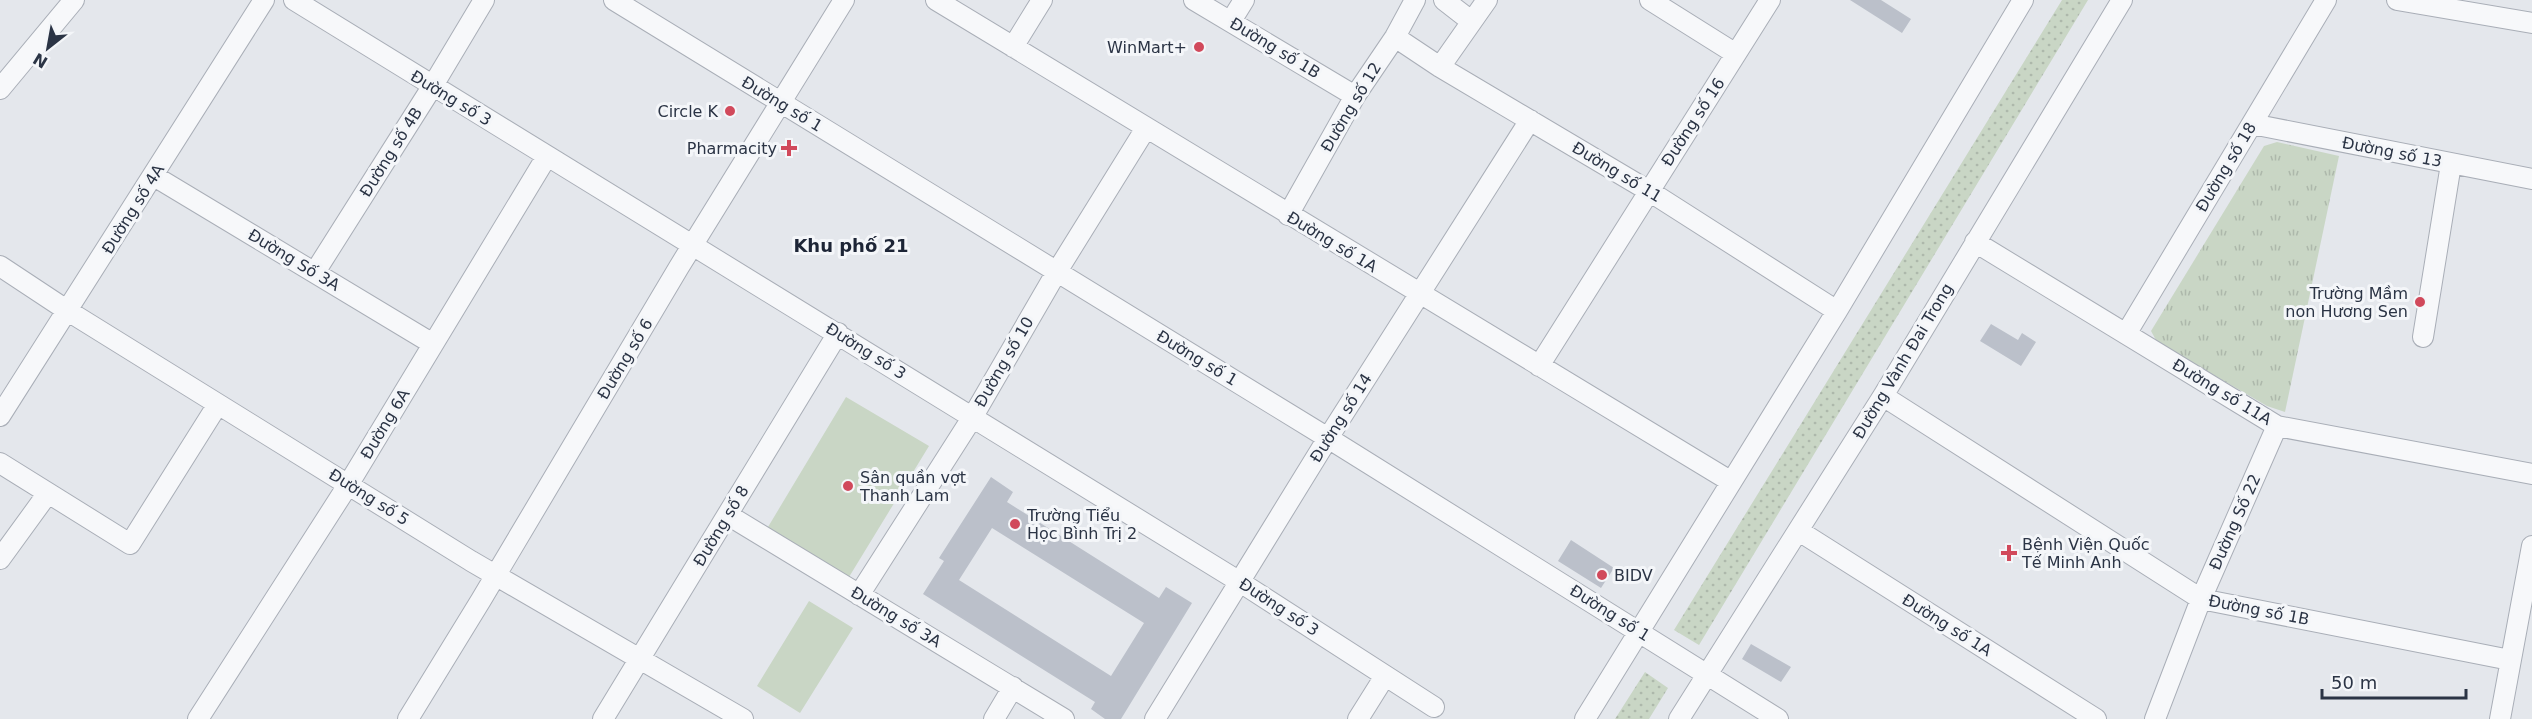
<svg xmlns="http://www.w3.org/2000/svg" width="2532" height="719" font-family="'DejaVu Sans',sans-serif">
<style>
.grass{fill:url(#grass-dots)}
.park{fill:url(#park-tufts)}
.pitch{fill:#c9d6c5}
.building{fill:#bbc0ca;fill-rule:evenodd}
.lines{fill:none;stroke-linecap:round;stroke-linejoin:round}
.minor-casing{stroke:#a9aeb7;stroke-width:22}
.minor{stroke:#f7f8fa;stroke-width:20}
.poi-dot{fill:#d1495b;stroke:#f4f6f9;stroke-width:2}
.labels{text-anchor:middle;dominant-baseline:central;stroke-width:6;stroke-linejoin:round;paint-order:stroke}
.poi-label{font-size:16px;fill:#2b3445;stroke:#f4f6f9;text-anchor:end}
.street-label{font-size:16px;fill:#2b3445;stroke:#f4f6f9}
.neighbourhood-label{font-size:18px;font-weight:bold;fill:#1d2536;stroke:#f4f6f9}
</style>
<defs>
<pattern id="grass-dots" width="8" height="8" patternUnits="userSpaceOnUse" patternTransform="scale(1.5)"><rect width="8" height="8" fill="#c9d6c5"/><path d="M2 2h.1M6 6h.1" fill="none" stroke="#adb8ab" stroke-width="1.8" stroke-linecap="round"/></pattern>
<pattern id="park-tufts" width="24" height="20" patternUnits="userSpaceOnUse" patternTransform="scale(1.5)"><rect width="24" height="20" fill="#c9d6c5"/><path d="M3 7l-1-3M5 7V3M7 7l1-3M15 17l-1-3M17 17v-4M19 17l1-3" fill="none" stroke="#adb8ab"/></pattern>
</defs>
<rect width="100%" height="100%" fill="#e4e7ec"/>
<path class="grass" d="M2062,0H2088L1699,645L1674,630Z
M1645,672L1668,688L1649,719H1615Z"/>
<path class="park" d="M2277,142L2339,156L2285,412L2267,406L2157,342L2151,331L2264,146Z"/>
<path class="pitch" d="M846,397L929,446L849,577L768,527Z
M809,601L853,628L800,713L757,686Z"/>
<path class="building" d="M1850,0H1881L1911,19L1902,33Z
M1991,324L2018,340L2022,333L2036,342L2021,366L1980,341Z
M991,477L1013,492L1007,502L1159,598L1166,587L1192,603L1121,719H1105L1091,709L1095,702L923,594L944,561L939,558ZM992,528L1144,623L1111,676L959,580Z
M1571,540L1614,568L1601,588L1558,561Z
M1751,644L1791,667L1781,682L1742,659Z"/>
<g class="lines">
<g class="minor-casing">
<path id="minor" d="M294,0L1240,582L1434,707
M614,0L1328,438L1778,719
M936,0L1730,481
M1194,0L1355,96
M1444,0L1471,21
M1650,0L1736,54
M2397,0L2532,23
M1231,21L1244,0
M1395,37L1440,67L1649,191L1837,311
M1013,47L1042,0
M1440,67L1487,0
M0,89L74,0
M2252,124L2532,179
M154,176L433,344
M1288,215L1355,96L1395,37L1415,0
M1975,242L2277,426L2532,474
M0,266L68,311L471,561L743,719
M315,272L432,87L484,0
M2126,334L2326,0
M2423,337L2451,164
M1539,366L1770,0
M1883,396L2201,599L2510,660
M0,416L264,0
M0,463L130,544L218,404
M728,515L1064,719
M1799,531L2096,719
M0,559L48,493
M859,595L972,418L1056,273L1146,128
M198,719L348,485L547,156
M408,719L481,600L679,267L844,0
M603,719L838,333
M994,719L1013,687
M1155,719L1328,438L1530,120
M1358,719L1385,676
M1585,719L1837,311L2023,0
M1679,719L1883,396L2122,0
M2155,719L2201,599L2277,426
M2500,719L2532,546"/>
</g>
<use href="#minor" class="minor"/>
</g>
<g class="poi-dot">
<circle cx="1199" cy="47" r="6"/>
<circle cx="730" cy="111" r="6"/>
<path d="M786 139h6v6h6v6h-6v6h-6v-6h-6v-6h6z"/>
<circle cx="2420" cy="302" r="6"/>
<circle cx="848" cy="486" r="6"/>
<circle cx="1015" cy="524" r="6"/>
<path d="M2006 544h6v6h6v6h-6v6h-6v-6h-6v-6h6z"/>
<circle cx="1602" cy="575" r="6"/>
</g>
<g class="labels">
<g class="poi-label">
<text x="1187" y="47">WinMart+</text>
<text x="718" y="111">Circle K</text>
<text x="777" y="148">Pharmacity</text>
<text x="2408" y="293">Trường Mầm<tspan x="2408" dy="18">non Hương Sen</tspan></text>
<text x="860" y="477" text-anchor="start">Sân quần vợt<tspan x="860" dy="18">Thanh Lam</tspan></text>
<text x="1027" y="515" text-anchor="start">Trường Tiểu<tspan x="1027" dy="18">Học Bình Trị 2</tspan></text>
<text x="2022" y="544" text-anchor="start">Bệnh Viện Quốc<tspan x="2022" dy="18">Tế Minh Anh</tspan></text>
<text x="1614" y="575" text-anchor="start">BIDV</text>
</g>
<g class="street-label">
<text transform="translate(1275 48) rotate(31)">Đường số 1B</text>
<text transform="translate(451 98) rotate(31)">Đường số 3</text>
<text transform="translate(782 104) rotate(31)">Đường số 1</text>
<text transform="translate(1351 107) rotate(-59)">Đường số 12</text>
<text transform="translate(1693 122) rotate(-57)">Đường số 16</text>
<text transform="translate(391 152) rotate(-58)">Đường số 4B</text>
<text transform="translate(2392 152) rotate(11)">Đường số 13</text>
<text transform="translate(2226 167) rotate(-59)">Đường số 18</text>
<text transform="translate(1617 172) rotate(31)">Đường số 11</text>
<text transform="translate(133 209) rotate(-58)">Đường số 4A</text>
<text transform="translate(1332 242) rotate(31)">Đường số 1A</text>
<text transform="translate(294 260) rotate(31)">Đường Số 3A</text>
<text transform="translate(866 351) rotate(32)">Đường số 3</text>
<text transform="translate(1197 358) rotate(31)">Đường số 1</text>
<text transform="translate(625 359) rotate(-59)">Đường số 6</text>
<text transform="translate(1903 361) rotate(-59)">Đường Vành Đai Trong</text>
<text transform="translate(1004 362) rotate(-60)">Đường số 10</text>
<text transform="translate(2222 392) rotate(31)">Đường số 11A</text>
<text transform="translate(1341 418) rotate(-58)">Đường số 14</text>
<text transform="translate(385 424) rotate(-59)">Đường 6A</text>
<text transform="translate(369 497) rotate(32)">Đường số 5</text>
<text transform="translate(2235 522) rotate(-66)">Đường Số 22</text>
<text transform="translate(721 526) rotate(-59)">Đường số 8</text>
<text transform="translate(1279 607) rotate(33)">Đường số 3</text>
<text transform="translate(2259 610) rotate(11)">Đường số 1B</text>
<text transform="translate(1610 613) rotate(32)">Đường số 1</text>
<text transform="translate(896 617) rotate(31)">Đường số 3A</text>
<text transform="translate(1947 625) rotate(32)">Đường số 1A</text>
</g>
<g class="neighbourhood-label">
<text x="851" y="245">Khu phố 21</text>
</g>
</g>
<g transform="translate(48 48) rotate(211)" stroke="#f4f6f9" stroke-width="4.5" paint-order="stroke">
<path d="M0-4.5L10 22L0 15L-10 22Z" fill="#2b3445"/>
<text y="-9" font-size="16" font-weight="bold" text-anchor="middle" fill="#2b3445">N</text>
</g>
<path d="M2322 689v9h144v-9" fill="none" stroke="#2b3445" stroke-width="3"/>
<text x="2331" y="689" font-size="18" fill="#2b3445" stroke="#f4f6f9" stroke-width="4.5" paint-order="stroke">50 m</text>
</svg>
